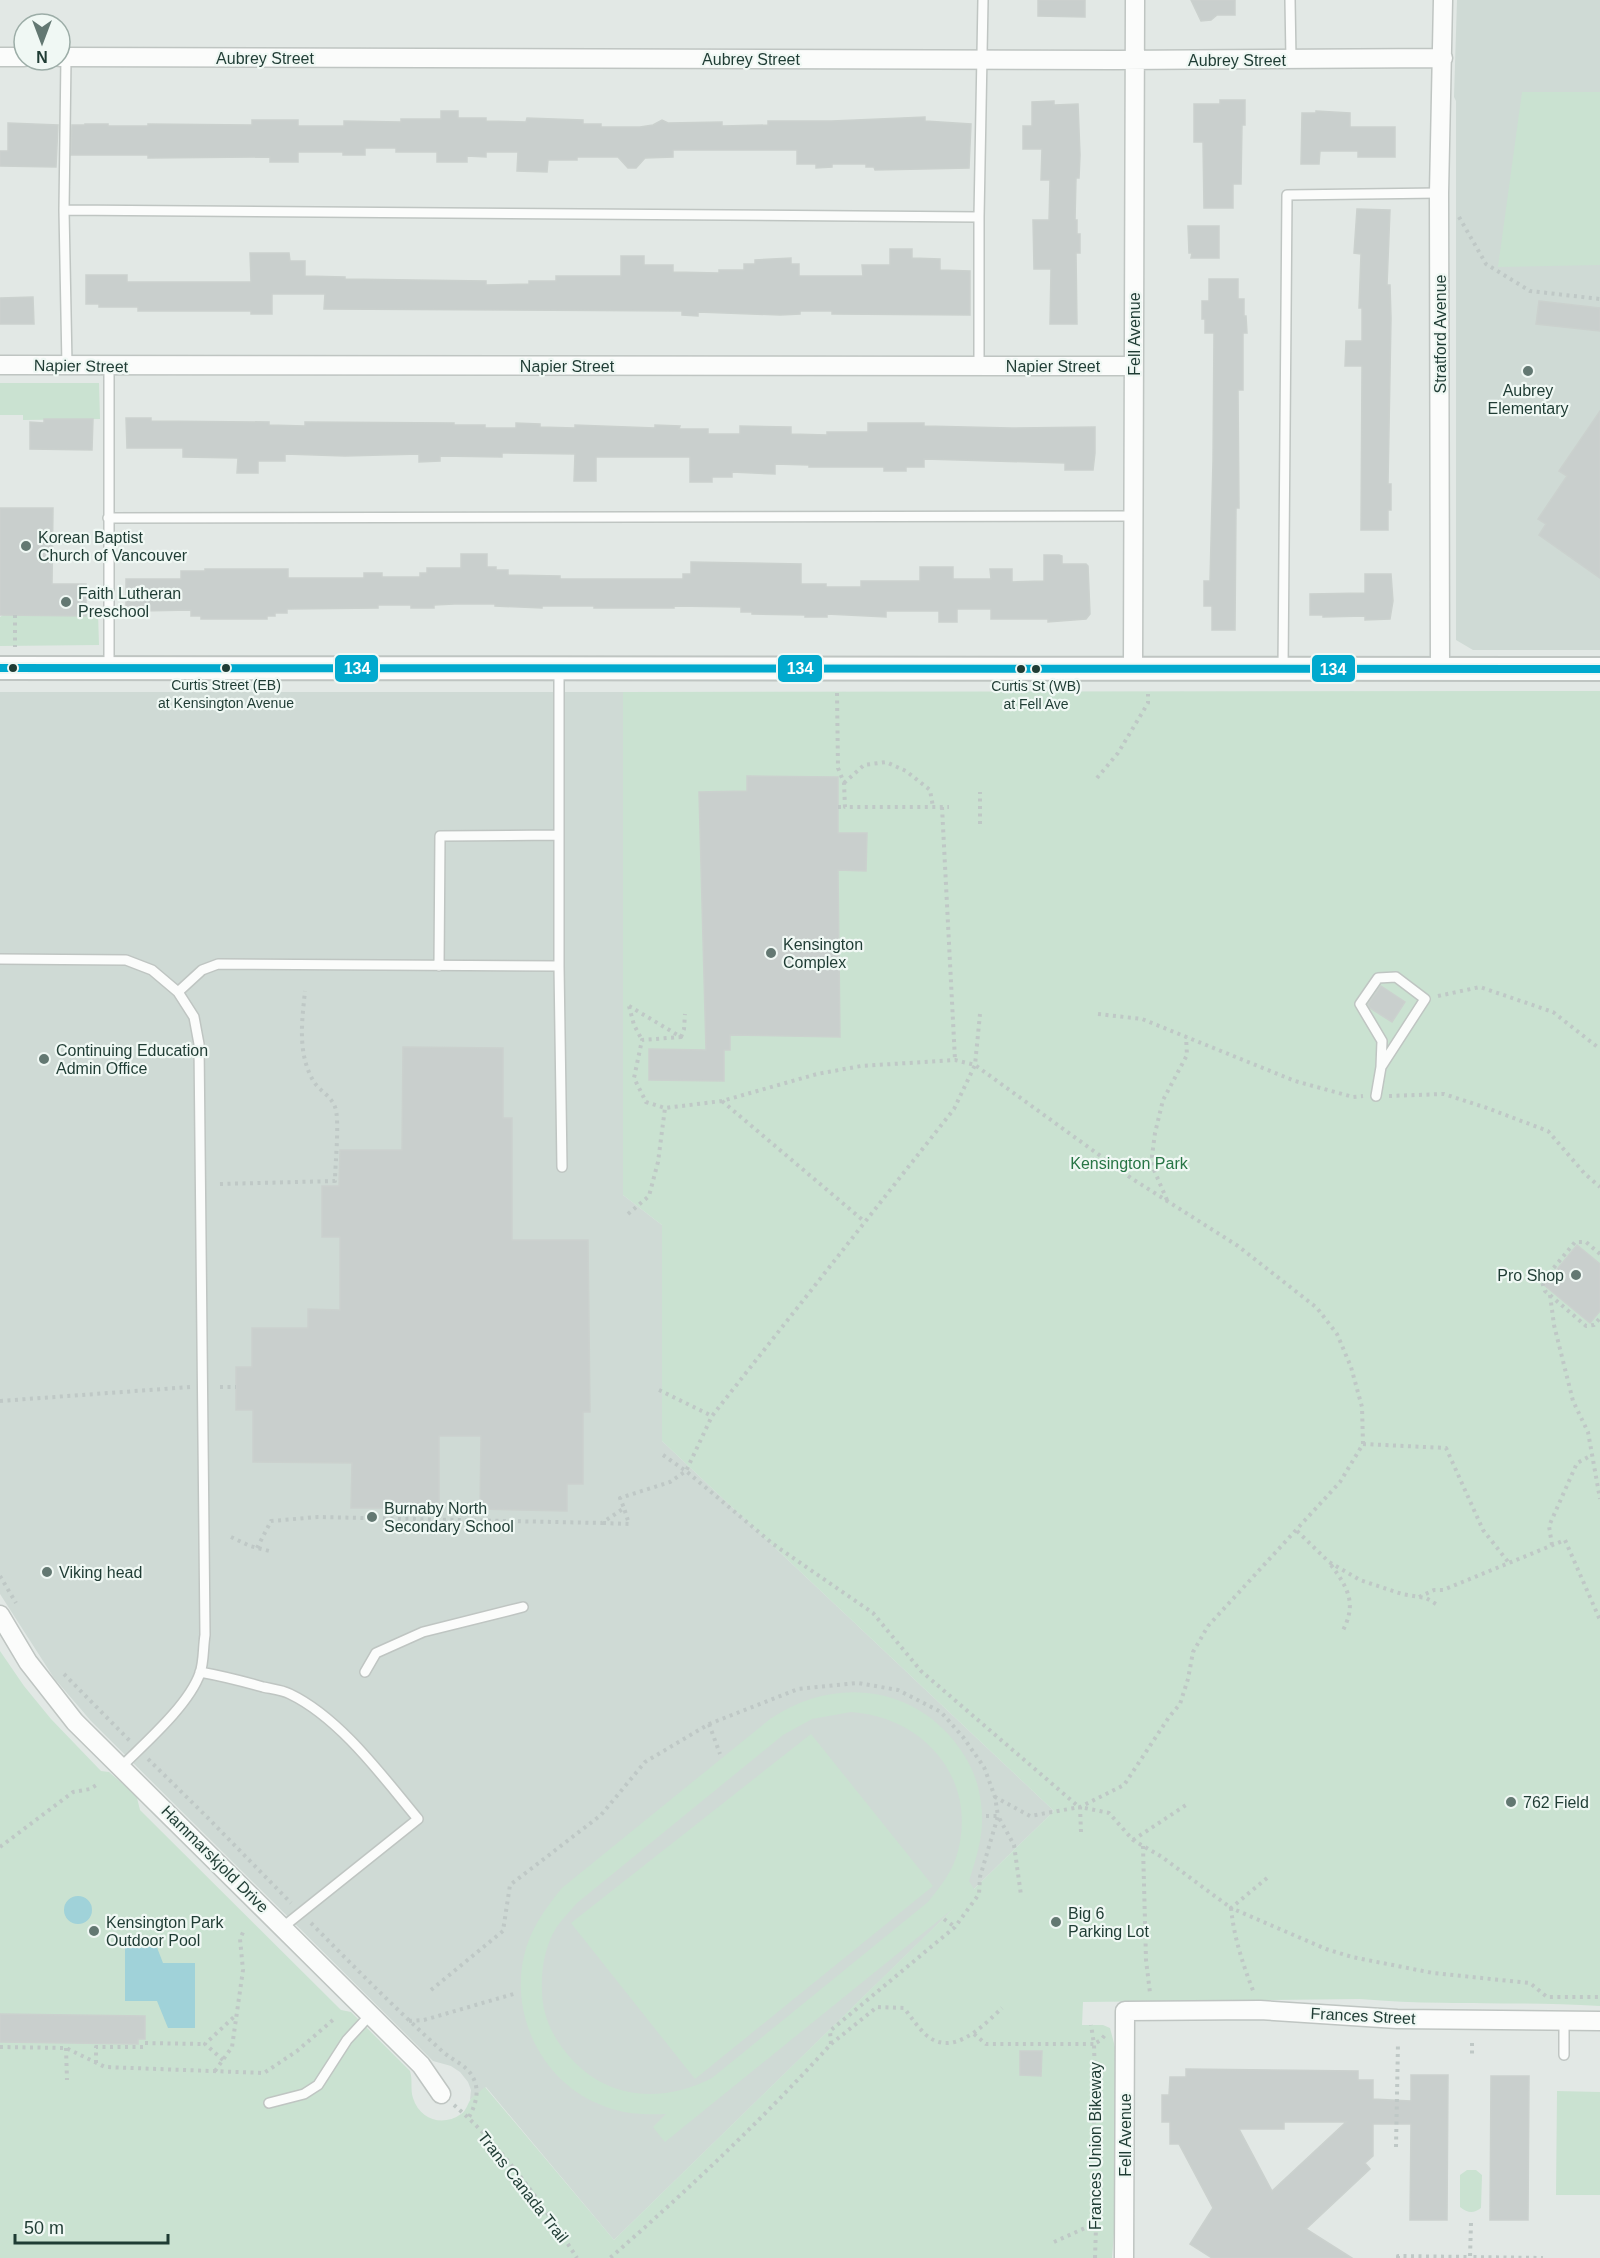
<svg xmlns="http://www.w3.org/2000/svg" width="1600" height="2258" font-family="Arial,sans-serif">
<style>
.built{fill:#cfdad5}
.green{fill:#cae2d1;fill-rule:evenodd}
.water{fill:#a0d2d9}
.building{fill:#c9cfcd;stroke:#cbd1ce;stroke-width:1.5;fill-rule:evenodd}
.lines{fill:none;stroke-linecap:round;stroke-linejoin:round}
.service-casing{stroke:#bfc5c2;stroke-width:12}
.minor-casing{stroke:#bfc5c2;stroke-width:21}
.tertiary-casing{stroke:#bfc5c2;stroke-width:26}
.path{stroke:#bfc8c6;stroke-width:4;stroke-dasharray:3 4.5;stroke-linecap:butt}
.service{stroke:#fbfcfb;stroke-width:9}
.minor{stroke:#fbfcfb;stroke-width:18}
.tertiary{stroke:#fbfcfb;stroke-width:22}
.bus-1-casing{stroke:#f0f8f4;stroke-width:12}
.bus-1{stroke:#00a9ce;stroke-width:8}
.poi-dot{fill:#637872;stroke:#f0f8f4;stroke-width:2}
.bus-dot{fill:#1f3c34;stroke:#f0f8f4;stroke-width:2}
.labels{text-anchor:middle;dominant-baseline:central;stroke-width:4.5;stroke-linejoin:round;paint-order:stroke}
.bus-label{font-size:14px;fill:#1f3c34;stroke:#f0f8f4}
.street-label{font-size:16px;fill:#1f3c34;stroke:#f0f8f4}
.poi-label{font-size:16px;fill:#1f3c34;stroke:#f0f8f4;text-anchor:start}
.park-label{font-size:16px;fill:#277545;stroke:#f0f8f4}
.line-badge{stroke:#f0f8f4;stroke-width:2}
.badge-label{font-size:16px;text-anchor:middle;font-weight:bold;fill:#fff}
</style>
<rect width="100%" height="100%" fill="#e2e8e5"/>
<path class="built" d="M1457,0H1600V650H1473L1456,640V101L1454,97Z
M0,692H623V1195L662,1225V1441L1054,1811L614,2240L486,2087L470,2100L471,2090L468,2082L460,2072L451,2066L433,2061L91,1721L54,1678L0,1594Z"/>
<path class="green" d="M1522,92H1600V265L1498,267Z
M0,383H99L100,419L23,420V415H0Z
M98,613L99,645L0,646V617L3,615Z
M1600,691V2006C1520,2001 1440,2006 1360,1999L1083,2002L1082,2025H1103L1110,2028L1116,2051V2209L1112,2258H0V1651L24,1686L51,1719L101,1771L109,1772L130,1790L137,1798L140,1810L341,2010L351,2012L410,2071C413,2080 410,2089 413,2098C420,2120 443,2127 461,2114C467,2110 467,2104 471,2099C475,2094 481,2091 485,2087L614,2240L954,1908L665,2142L653,2127L666,2114C643,2115 620,2114 599,2104C542,2081 510,2015 524,1956C530,1929 545,1909 562,1888L770,1719C827,1680 901,1682 949,1735C962,1750 973,1767 978,1787C987,1823 980,1847 969,1881L974,1889L1054,1811L662,1441V1225L623,1195V692ZM851,1712C923,1717 977,1777 958,1851C953,1871 941,1886 928,1902L712,2078C659,2105 601,2099 564,2050C550,2032 542,2012 542,1990C541,1969 545,1946 556,1928C562,1919 570,1911 577,1903L783,1735L812,1719Z
M811,1734L933,1886L695,2079L571,1923Z
M1557,2091L1600,2092V2195H1556Z
M1467,2170H1476L1482,2175L1481,2208C1473,2214 1468,2213 1460,2207V2175Z"/>
<path class="water" d="M64 1910a14 14 0 1 1 28 0a14 14 0 1 1-28 0Z
M125,1937H153L163,1963H195V2028H168L157,2001H125Z"/>
<path class="building" d="M1038,0H1085V17L1038,16Z
M1191,0H1235V15H1217L1211,20L1201,21Z
M1220,100H1245V125H1242L1241,184H1233V208H1204L1203,142H1194V104H1220Z
M1054,101V105L1078,104L1080,155L1079,178H1076L1075,220H1077V234H1080V253H1076L1077,324H1050L1051,269H1034L1033,220H1049L1050,180H1041L1042,149H1023V126H1032V102Z
M441,111H458V118H486V121L526,122L527,118L583,120V124H601V127H640L653,125L662,120L668,123L722,122V126L768,125V121H832L925,117V121L971,124L969,168L875,170L874,167H866V164H832V167L816,168V164H797V150H673V157L645,158L636,168H628L618,157H577V160H548L547,172L517,171L518,152H486V157L467,156V162H437V152H396V148H365V155H343V152H298V162H270V157L148,158V155H71L72,125H85V124H108V126H148V124L252,125V120H298V126H344V121L401,122V119H441Z
M1316,111L1350,113V127H1395V157H1358V151H1320L1319,164H1301L1302,113H1316Z
M8,123L58,125L56,167L0,166V151H8Z
M1357,209L1390,210L1387,285H1390L1391,318L1388,484H1391V510H1388V530H1361L1362,366H1345L1346,341H1362V308H1359L1361,254L1354,253Z
M1188,226H1219V258H1191L1192,253H1189Z
M890,249H912V258L940,259V270L970,271V315L832,314V311H800V314L780,315L698,312V316L682,315V311L324,309L325,294H272V314H251V311H138V307H99V304H86V275H127V282H251L250,253H289L290,261H305V276L345,277V279L486,281V285L529,284V281H556V276H621V256H644V265H673V272L719,273V270H744V264H755V260L791,258V264H799V276H863L862,265H890Z
M1209,279H1238V299H1244V316H1246L1247,333H1243V390H1238L1239,508H1236L1235,630H1212V606H1204V581H1210L1213,461L1214,333H1205V319H1202V301H1209Z
M33,297L34,324H0V298Z
M1539,301L1600,308V331L1536,324Z
M1600,411V578L1539,535L1546,524L1538,519L1567,476L1559,471Z
M126,418H151V421L269,422V425L305,426V422L454,423V425H485V428H516V423L540,424V427L575,428V425L655,428V425L680,426L679,429H708V434H740V426L791,427V434L827,435V432H868V423H924V426L1011,428L1095,427V453L1093,470H1065V463L924,459V467H906V471H884V467H809V465L775,464V474L732,472V477H712V482H690V457H596V481H574L575,454L502,453V457L440,456V461L419,462V454L345,456L285,454V461H258V473H237L238,458L183,457V448H127Z
M44,419H93L92,450L30,449V422L44,423Z
M0,508H53L52,584H86V616L0,615Z
M461,554H487V567H496V570H508V575L560,576V579H683V574H691V562L801,564V584H826V587H861V581H920V567H953V579H991L990,569H1012V582L1044,581V555H1059L1062,556V564H1086L1088,566L1090,614L1086,619L1048,622V619H991V609H957V622H939V611H886V617L827,614V617H805V615L752,614V612H741V607L674,606V608H594V606H542V608L495,606V604H454L434,605V608H411V605H378V608L287,609V613H275V616H267V619H201V616H191V610L140,611V606H126V579H181V571H205V569H288V578H364V573H382V577H420V573H427V568H461Z
M1365,574H1391L1393,601L1390,619L1365,620V616L1323,617V615H1310V594L1365,593Z
M747,776L838,777V833H867L866,871L838,870L840,1037L730,1035V1050H724V1081L649,1080V1049L706,1050L699,792L747,791Z
M1381,986L1405,1002L1392,1022L1370,1008L1368,1004Z
M403,1047L503,1048V1118H512V1240H588L590,1412H583V1484H567V1511L480,1509L481,1436H439V1508H351L352,1463L253,1462V1410H236V1367H252V1328H308V1309L340,1310V1237H322V1186H339L340,1150H402Z
M1577,1245L1600,1264V1311L1590,1323L1544,1285Z
M0,2014L145,2016V2039H138V2044L0,2042Z
M1020,2051H1042L1041,2076L1020,2075Z
M1186,2069L1358,2071V2080H1373V2099L1411,2101V2075H1448L1447,2220H1410L1411,2124H1373V2156L1365,2163L1370,2169L1306,2229L1352,2258H1212L1190,2244L1213,2208L1179,2144H1170V2122H1162V2095H1169L1170,2077H1186ZM1284,2122H1346L1272,2191L1239,2129H1284Z
M1491,2076H1529L1528,2220H1490Z"/>
<g class="lines">
<g class="service-casing">
<path id="service" d="M1290,0L1291,59
M66,57L64,210L67,365
M64,210L979,217
M979,366V217L983,0
M108,518L1134,516
M109,668V366
M1283,669L1287,195L1439,193
M0,959L126,960L152,970L178,992L194,1017L199,1044L205,1635C203,1647 204,1662 200,1673C189,1705 145,1743 121,1767
M439,966L440,836L558,835
M559,966V669
M178,992L202,970L218,964L559,966L562,1167
M1376,1096L1381,1067L1425,999L1396,977L1378,978L1360,1004L1382,1041L1381,1067
M200,1672C222,1676 242,1681 263,1687C272,1689 282,1690 290,1694C340,1718 383,1777 418,1819L283,1927
M365,1672L376,1653L423,1632L523,1607
M1564,2021V2055
M269,2103L304,2094L318,2085L347,2040L370,2015"/>
</g>
<g class="minor-casing">
<path id="minor" d="M0,57H24
M60,57L1117,60L1443,58
M0,365L1133,366
M1133,668L1135,0
M1440,668L1439,193L1443,0
M0,1615L28,1662L75,1722L421,2065L441,2094
M1124,2258L1125,2011L1260,2010L1397,2019L1600,2021"/>
</g>
<g class="tertiary-casing">
<path id="tertiary" d="M0,668L1600,669"/>
</g>
<path class="path" d="M1459,217L1486,264L1530,291L1600,299
M15,615V647
M837,693L838,768L844,783L845,807H949
M1097,778L1118,753L1148,703V694
M844,783L864,765L886,762L906,771L930,790L933,807
M838,807H845
M942,807L955,1060
M980,824V792
M1438,996L1480,987L1553,1012L1600,1049
M629,1006L681,1037L642,1040L634,1078L646,1102L665,1108L722,1101L817,1074L861,1066L955,1060L975,1065L1131,1178L1238,1246L1317,1308L1337,1334L1351,1367L1362,1407L1363,1444L1340,1482L1208,1626L1193,1652L1188,1679L1180,1704L1169,1717L1124,1785L1080,1807L1030,1816L995,1797
M629,1006L634,1025L642,1040
M1098,1014L1142,1019L1295,1081L1353,1097L1363,1096
M681,1037L684,1029L685,1014
M1389,1096L1444,1094L1487,1108L1548,1131L1585,1174L1600,1187
M722,1101L865,1222
M220,1184L335,1181C335,1164 340,1120 335,1107C331,1096 320,1091 314,1082C297,1054 302,1021 305,991
M1167,1200L1154,1170L1152,1156L1155,1133L1163,1100L1187,1055L1186,1037
M628,1214L649,1196L658,1162L665,1108
M1600,1254L1586,1242H1575L1542,1282L1545,1291L1586,1326L1594,1325L1600,1318
M1550,1295L1554,1325L1573,1401L1588,1432L1600,1499
M220,1387H236
M659,1390L712,1416
M0,1401L190,1387
M1363,1444L1446,1448L1483,1530L1509,1563
M663,1455L686,1471L773,1544L873,1613L921,1671L1079,1807
M603,1523L629,1524L624,1508
M1297,1531L1329,1562L1360,1580L1402,1594L1426,1598L1436,1604
M231,1537L250,1546L273,1552
M1552,1545L1549,1526L1577,1463L1592,1455
M257,1548L271,1521L318,1517L602,1523L624,1508L620,1498L670,1482L686,1471L712,1416L954,1109L975,1065L980,1014
M1331,1565C1349,1589 1357,1605 1342,1632
M0,1576L16,1603
M1419,1597L1434,1590H1443L1565,1540L1600,1620
M64,1674L130,1741
M709,1724L720,1754
M148,1759L208,1818L291,1903
M986,1816H998L1014,1845L1021,1895
M1081,1832L1080,1807L1109,1813L1133,1840L1162,1857L1231,1908C1234,1938 1243,1965 1254,1993
M1133,1840L1186,1805
M1143,1846L1146,1960L1150,1993
M0,1847L73,1792L90,1789L98,1784
M1267,1878L1231,1908L1326,1949L1352,1957L1433,1973L1530,1983L1547,1997H1600
M944,1919L955,1927
M311,1923C354,1967 397,2010 442,2051C454,2062 469,2065 475,2082C479,2094 475,2106 469,2117
M431,1990L503,1931L510,1885L601,1815L645,1762L709,1724L798,1689L858,1683L898,1690L941,1712L963,1737L984,1767L995,1797L998,1816L980,1877L979,1894L955,1927L830,2031L831,2044C762,2120 687,2191 610,2258
M409,2021L424,2020L517,1993
M974,2034L986,2044H1094L1091,2025
M1472,2043V2054
M831,2044L877,2007L904,2008C911,2017 917,2026 925,2034C952,2059 983,2026 1002,2008
M0,2047L66,2048L105,2067L264,2073L297,2051L334,2019
M66,2048L67,2080
M223,2060L205,2044L236,2015
M96,2063V2047H143L145,2043L205,2044
M215,2071L232,2047L243,1970L240,1939L244,1930
M454,2105C503,2147 542,2204 577,2258
M1396,2147L1398,2043
M1471,2223L1470,2257L1543,2258
M1054,2242L1096,2223
M1095,2258L1097,2195L1093,2175L1095,2083L1094,2044L1101,2040L1105,2035
M1398,2258V2256L1470,2257"/>
<use href="#service" class="service"/>
<use href="#minor" class="minor"/>
<use href="#tertiary" class="tertiary"/>
<g class="bus-1-casing">
<path id="bus-1" d="M0,668L1600,669"/>
</g>
<use href="#bus-1" class="bus-1"/>
</g>
<g class="poi-dot">
<circle cx="1528" cy="371" r="6"/>
<circle cx="26" cy="546" r="6"/>
<circle cx="66" cy="602" r="6"/>
<circle cx="771" cy="953" r="6"/>
<circle cx="44" cy="1059" r="6"/>
<circle cx="1576" cy="1275" r="6"/>
<circle cx="372" cy="1517" r="6"/>
<circle cx="47" cy="1572" r="6"/>
<circle cx="1511" cy="1802" r="6"/>
<circle cx="1056" cy="1922" r="6"/>
<circle cx="94" cy="1931" r="6"/>
</g>
<g class="bus-dot">
<circle cx="13" cy="668" r="5"/>
<circle cx="226" cy="668" r="5"/>
<circle cx="1021" cy="669" r="5"/>
<circle cx="1036" cy="669" r="5"/>
</g>
<g class="labels">
<g class="bus-label">
<text x="226" y="685">Curtis Street (EB)<tspan x="226" dy="18">at Kensington Avenue</tspan></text>
<text x="1036" y="686">Curtis St (WB)<tspan x="1036" dy="18">at Fell Ave</tspan></text>
</g>
<g class="street-label">
<text x="265" y="58">Aubrey Street</text>
<text x="751" y="59">Aubrey Street</text>
<text x="1237" y="60">Aubrey Street</text>
<text transform="translate(1134 334) rotate(-90)">Fell Avenue</text>
<text transform="translate(1440 334) rotate(-90)">Stratford Avenue</text>
<text transform="translate(81 366) rotate(1)">Napier Street</text>
<text x="567" y="366">Napier Street</text>
<text x="1053" y="366">Napier Street</text>
<text transform="translate(215 1859) rotate(45)">Hammarskjold Drive</text>
<text transform="translate(1363 2016) rotate(3)">Frances Street</text>
<text transform="translate(1125 2135) rotate(-90)">Fell Avenue</text>
<text transform="translate(1095 2146) rotate(-90)">Frances Union Bikeway</text>
<text transform="translate(523 2187) rotate(52)">Trans Canada Trail</text>
</g>
<g class="poi-label">
<text x="1528" y="390" text-anchor="middle">Aubrey<tspan x="1528" dy="18">Elementary</tspan></text>
<text x="38" y="537">Korean Baptist<tspan x="38" dy="18">Church of Vancouver</tspan></text>
<text x="78" y="593">Faith Lutheran<tspan x="78" dy="18">Preschool</tspan></text>
<text x="783" y="944">Kensington<tspan x="783" dy="18">Complex</tspan></text>
<text x="56" y="1050">Continuing Education<tspan x="56" dy="18">Admin Office</tspan></text>
<text x="1564" y="1275" text-anchor="end">Pro Shop</text>
<text x="384" y="1508">Burnaby North<tspan x="384" dy="18">Secondary School</tspan></text>
<text x="59" y="1572">Viking head</text>
<text x="1523" y="1802">762 Field</text>
<text x="1068" y="1913">Big 6<tspan x="1068" dy="18">Parking Lot</tspan></text>
<text x="106" y="1922">Kensington Park<tspan x="106" dy="18">Outdoor Pool</tspan></text>
</g>
<g class="park-label">
<text x="1129" y="1163">Kensington Park</text>
</g>
</g>
<g class="line-badge">
<rect x="334" y="654" width="45" height="29" rx="6" fill="#00a9ce"/>
<rect x="777" y="654" width="46" height="29" rx="6" fill="#00a9ce"/>
<rect x="1311" y="654" width="45" height="29" rx="6" fill="#00a9ce"/>
</g>
<g class="badge-label">
<text x="357" y="674">134</text>
<text x="800" y="674">134</text>
<text x="1333" y="675">134</text>
</g>
<g transform="translate(42 42) rotate(180)"><circle r="28" fill="#f0f8f4" stroke="#9cada7" stroke-width="1.5"/>
<path d="M0-4.5L10 22L0 15L-10 22Z" fill="#637872"/>
<text y="-9" font-size="16" font-weight="bold" text-anchor="middle" fill="#1f3c34">N</text>
</g>
<path d="M15 2234v9h153v-9" fill="none" stroke="#1f3c34" stroke-width="3"/>
<text x="24" y="2234" font-size="18" fill="#1f3c34" stroke="#f0f8f4" stroke-width="4.5" paint-order="stroke">50 m</text>
</svg>
